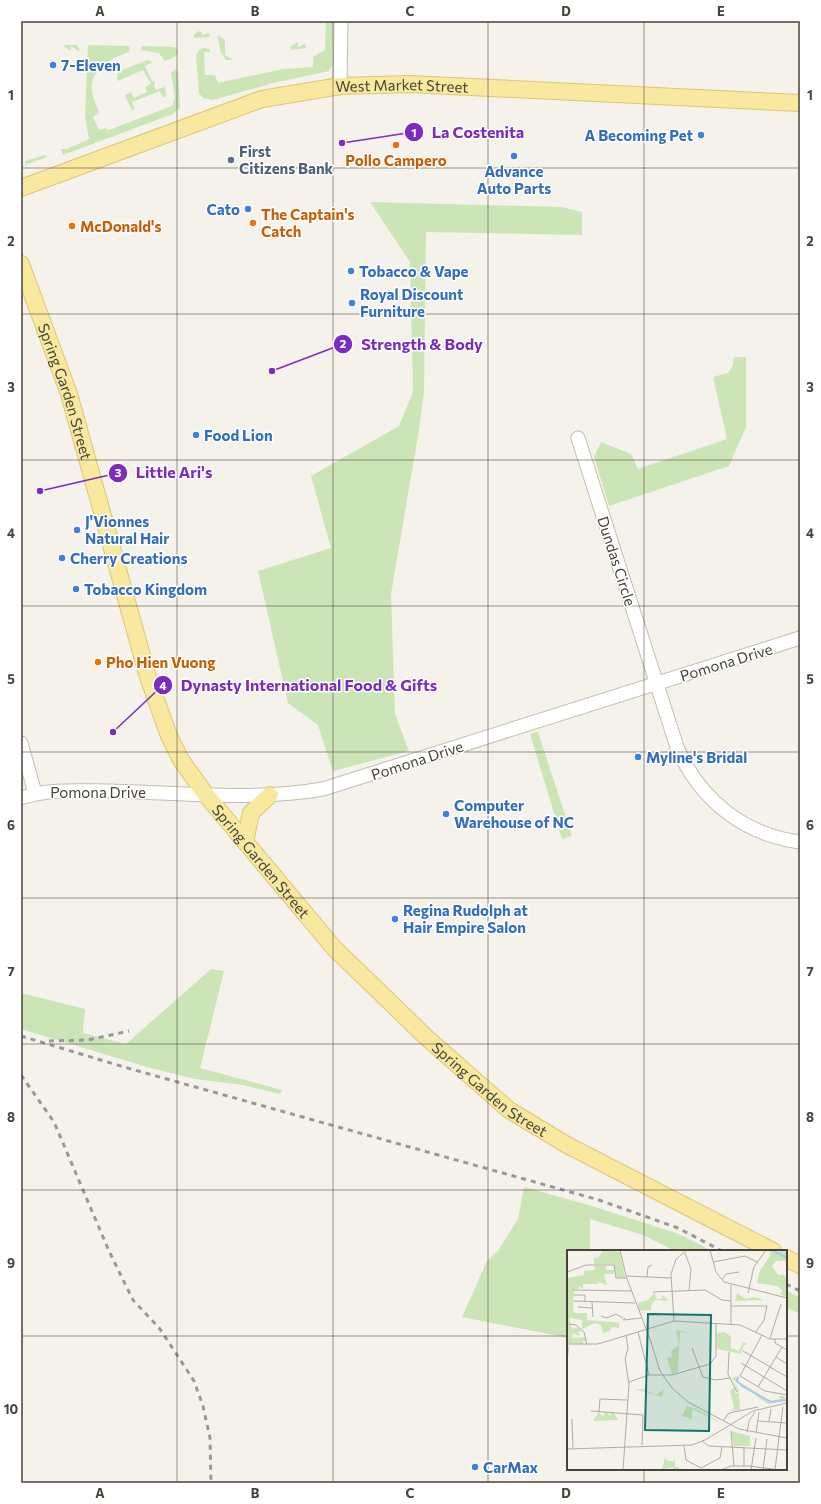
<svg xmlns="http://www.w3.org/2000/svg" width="821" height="1504" font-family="Commissioner,sans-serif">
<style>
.green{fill:#cbe5b6}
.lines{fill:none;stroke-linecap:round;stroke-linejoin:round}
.minor-casing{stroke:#c2beb0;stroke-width:15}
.major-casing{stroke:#dcc770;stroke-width:18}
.minor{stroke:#fff;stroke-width:13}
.major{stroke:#f8e8a0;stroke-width:16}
.rail{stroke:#989898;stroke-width:3;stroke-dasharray:5 5;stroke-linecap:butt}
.grid{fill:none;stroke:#484339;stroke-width:1;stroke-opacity:0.55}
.shop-dot{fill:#3f7fe0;stroke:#fff;stroke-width:1.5}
.food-dot{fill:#e8710a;stroke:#fff;stroke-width:1.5}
.service-dot{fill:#5c6f8a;stroke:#fff;stroke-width:1.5}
.labels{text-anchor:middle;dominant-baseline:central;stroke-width:3;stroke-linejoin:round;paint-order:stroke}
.shop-label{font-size:15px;font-weight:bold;fill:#366cbe;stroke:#fff;text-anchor:start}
.street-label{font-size:15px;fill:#484339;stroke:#fff}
.service-label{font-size:15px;font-weight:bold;fill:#4e5e75;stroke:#fff;text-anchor:start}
.food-label{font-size:15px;font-weight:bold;fill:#c56008;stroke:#fff;text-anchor:start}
.inset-river{fill:none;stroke:#abcbec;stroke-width:2}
.inset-road{fill:none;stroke:#afaca3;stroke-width:1}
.view{fill:#0f766e;fill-opacity:0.15;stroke:#0f766e;stroke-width:2}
.inset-edge{fill:none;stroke:#484339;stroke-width:2}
.leader{fill:none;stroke:#7b2cbf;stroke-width:1.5}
.callout-dot{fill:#7b2cbf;stroke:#fff;stroke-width:1.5}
.mark-label{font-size:12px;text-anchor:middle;font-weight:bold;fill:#fff}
.callout-label{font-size:16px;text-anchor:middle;font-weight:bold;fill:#7b2cbf;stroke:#fff;stroke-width:3;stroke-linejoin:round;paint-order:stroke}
.neatline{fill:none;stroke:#484339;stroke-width:1.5}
.grid-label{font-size:13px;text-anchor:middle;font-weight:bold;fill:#484339}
</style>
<rect width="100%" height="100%" fill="#f4f2ea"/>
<path class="green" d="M326,21H333L332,65L329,71L273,83L213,100L203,98L199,93L196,55L199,50L203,48L210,49V52H204L205,75H215L218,83L283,69L313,67V57L325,50Z
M199,31L202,32V35L209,33L210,37L194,38V35Z
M217,35L225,40V55L233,60H226L221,53Z
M298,42V47L305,44L306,48L291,50L290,47Z
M65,45H77L80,50L78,51L71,46V51L63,46Z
M88,45L128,46L130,48L129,52C110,58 86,72 93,96C94,102 98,107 99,113L93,117L99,130L106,128L109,130L172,106L175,97L171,73L175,69L178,72L180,107L173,114L63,155L61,149H67L89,139L85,117Z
M142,46L174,47L177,49L178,53L175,57L165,61L159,53L141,50Z
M147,60L153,62L145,66L152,81H155L154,86L156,90L165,87L166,96L163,98L160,91L132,102L135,108L132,111L125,95L131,92L134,98L147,92L145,87L151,84L143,70L118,81L117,78L118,72Z
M45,155L47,157L25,165V161Z
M370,202L561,207L582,212V235L426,232L424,391L419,430L391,594L395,714L409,751L333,771L318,725L288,703L258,571L331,548L311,476L399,426L413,392L410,262Z
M734,357H746V427L729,466L609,506L594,457L601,442L631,454L638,469L727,439L713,377L728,373L733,365Z
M538,732L572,836L562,839L530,734Z
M211,969L224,971L200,1068L282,1090L280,1094L243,1085L195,1079L147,1067L21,1029V993L85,1009L83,1033L126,1044Z
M524,1187L592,1206L679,1234L712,1251H675L643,1235L590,1219V1251H568V1338L462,1317L487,1261L498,1251L518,1219Z
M786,1290L800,1298V1314L786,1307Z"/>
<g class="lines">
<g class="minor-casing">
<path id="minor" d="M340,86L341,21
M578,438L677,747C699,799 744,835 800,842
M21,743L35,793
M21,798C49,788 81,791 111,791C182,793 253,801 323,789L800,638"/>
</g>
<g class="major-casing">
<g id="major">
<path id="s1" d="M21,188L262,99L340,86L410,84L800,103"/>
<path id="s2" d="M21,264L69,394L148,677L169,736L181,760L206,795L334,948L427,1038L509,1110L567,1145L773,1251"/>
<path d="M245,842L251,813L270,795"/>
<path d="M786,1258L800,1265"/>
</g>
</g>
<use href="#minor" class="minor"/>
<use href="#major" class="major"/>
<path class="rail" d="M21,1036L124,1067L599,1200L678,1228L722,1251
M49,1041L88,1040L129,1031
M21,1075L54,1122L109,1251L133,1300L160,1329L194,1381L203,1406L210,1438L211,1483
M786,1284L800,1291"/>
</g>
<path class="grid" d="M177,21V1483M333,21V1483M488,21V1483M644,21V1251M21,168H800M21,314H800M21,460H800M21,606H800M21,752H800M21,898H800M21,1044H800M21,1190H800M21,1336H568M786,1336H800M644,1469V1483"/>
<g class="shop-dot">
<circle cx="53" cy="65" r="4"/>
<circle cx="701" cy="135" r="4"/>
<circle cx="514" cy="156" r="4"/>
<circle cx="248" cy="209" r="4"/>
<circle cx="351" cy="271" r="4"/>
<circle cx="352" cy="303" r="4"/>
<circle cx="196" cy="435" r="4"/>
<circle cx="77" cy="530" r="4"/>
<circle cx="62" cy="558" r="4"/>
<circle cx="76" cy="589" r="4"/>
<circle cx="638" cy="757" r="4"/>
<circle cx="446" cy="814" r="4"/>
<circle cx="395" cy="919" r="4"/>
<circle cx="475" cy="1467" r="4"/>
</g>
<g class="food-dot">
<circle cx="396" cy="145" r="4"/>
<circle cx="253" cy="223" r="4"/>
<circle cx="72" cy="226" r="4"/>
<circle cx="98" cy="662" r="4"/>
</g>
<circle class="service-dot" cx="231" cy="160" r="4"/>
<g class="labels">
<g class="shop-label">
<text x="61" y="65">7-Eleven</text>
<text x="693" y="135" text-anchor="end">A Becoming Pet</text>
<text x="514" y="171" text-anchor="middle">Advance<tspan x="514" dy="17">Auto Parts</tspan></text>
<text x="240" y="209" text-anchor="end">Cato</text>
<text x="359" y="271">Tobacco &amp; Vape</text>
<text x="360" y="294">Royal Discount<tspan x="360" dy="17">Furniture</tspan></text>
<text x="204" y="435">Food Lion</text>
<text x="85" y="521">J'Vionnes<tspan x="85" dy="17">Natural Hair</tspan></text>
<text x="70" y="558">Cherry Creations</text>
<text x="84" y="589">Tobacco Kingdom</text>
<text x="646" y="757">Myline's Bridal</text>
<text x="454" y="805">Computer<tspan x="454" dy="17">Warehouse of NC</tspan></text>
<text x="403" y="910">Regina Rudolph at<tspan x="403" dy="17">Hair Empire Salon</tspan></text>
<text x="483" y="1467">CarMax</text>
</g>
<g class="street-label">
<text stroke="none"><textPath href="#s1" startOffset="398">West Market Street</textPath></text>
<text stroke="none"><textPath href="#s2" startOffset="135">Spring Garden Street</textPath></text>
<text transform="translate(617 561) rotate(72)">Dundas Circle</text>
<text transform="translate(726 662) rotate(-17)">Pomona Drive</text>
<text transform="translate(417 760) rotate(-18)">Pomona Drive</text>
<text x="98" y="792">Pomona Drive</text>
<text stroke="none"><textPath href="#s2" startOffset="651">Spring Garden Street</textPath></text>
<text stroke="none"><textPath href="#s2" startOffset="975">Spring Garden Street</textPath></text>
</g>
<g class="service-label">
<text x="239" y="151">First<tspan x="239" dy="17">Citizens Bank</tspan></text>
</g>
<g class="food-label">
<text x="396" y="160" text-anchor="middle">Pollo Campero</text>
<text x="261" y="214">The Captain's<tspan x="261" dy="17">Catch</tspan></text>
<text x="80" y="226">McDonald's</text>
<text x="106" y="662">Pho Hien Vuong</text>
</g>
</g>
<g transform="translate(567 1250)">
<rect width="220" height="220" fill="#f4f2ea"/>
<path d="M36,0L53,2L58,28L49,27L47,14H27V8H31ZM201,0H220V11H209L205,16L211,25H217L220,29V47L214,45L215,40L210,36L190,33L192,22L204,4ZM27,16H39V20H47V24H37L40,35L31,32V34H16V39L12,36V39H7L6,60L8,63H20V70L58,73H52V78L45,77L43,81L36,83L34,75L28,73L15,79V70L2,68L5,79L10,77L15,81L11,82L13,86L6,83L5,88L19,87V91H16V94L0,93V28L17,25V21L28,20ZM88,42L89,49H94L96,45L102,51L87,50V53H86L85,50L84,60L72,61L71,53L81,50ZM170,43L179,49L187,47L197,50L168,51ZM109,80L125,83L113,82L111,122L105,124L100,108L105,107L104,101L112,95ZM158,82L164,87V98L172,101L176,92L181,94L177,95L174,104L150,99V83ZM172,126L171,131L203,151L213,149L212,146H217L220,150L201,154L164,128ZM167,131L172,141L173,160L163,161L167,158L163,140L168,137V143H171ZM68,139H76L89,145L97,139L95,147L101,149ZM120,156L132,160L158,175L125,159V169L115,166ZM32,162L37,167V163H41L43,167L44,163H47L51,170L26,171ZM164,181L183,186V196H167ZM107,203L108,217H112V220H107L106,217L97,220H79L95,219L98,208L101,211H107Z" fill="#cbe5b6"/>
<path class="inset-river" d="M205,0L220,8M0,109L1,97M171,127L170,131L175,136L204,152L219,150"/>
<path class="inset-road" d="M53,0L59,26L83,89L93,121L105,138L121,152L172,179L220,188M143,0L149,22L157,32L220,48M118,3L124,19L122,40M146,12L178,6L190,12M0,22L19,15H47L49,28H60M59,26L104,28M80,27L81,17L85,15M155,30L159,24L172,22M6,40L64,41M86,42L138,40L155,50L164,51M181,43L187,17L199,0M7,45H18V51M7,51L68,53M25,52L26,67M164,56H200L197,70L189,82M11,57L25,58M34,66L40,68L49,64L56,68M58,68L56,70L74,68M107,71L104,24L109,9L120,0M2,74L9,75L17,82L20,95M164,74V35M71,82L82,125M195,85L173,126L198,141L220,145M203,88L214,54M208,89V93L220,100M0,94H31L107,71L173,75L203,89H220M125,98L136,127L149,130L163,128M176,101L220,127M162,102L161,124L170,142M209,107L220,114M174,113L220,141M62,132L82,125H105L143,114L149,106V74M191,137L215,97M24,161L76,165L75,195M32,162L33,149L60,150M5,169L6,198M156,171L162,163L191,157M191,171L220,173M202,171L204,159M164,181L167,216M180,182L182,171L188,162M189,183L192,162M212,187L216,157M135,191L142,196L220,200M117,196L119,210L134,218L153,208L155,197M177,197V216M0,199L125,195L138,190L186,161L220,153M56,220L62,134L58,109L61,98L59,86M154,220L164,216H182L213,220M184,220L189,188M196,220L200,189M208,220L212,187"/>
<path class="view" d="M81,64L144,65L142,181L78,180Z"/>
<rect width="220" height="220" class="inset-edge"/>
</g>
<path class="leader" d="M342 143L414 132M272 371L343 344M40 491L118 473M113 732L163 685"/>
<g class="callout-dot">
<circle cx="342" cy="143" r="4"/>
<circle cx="272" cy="371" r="4"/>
<circle cx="40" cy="491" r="4"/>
<circle cx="113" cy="732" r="4"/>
<circle cx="414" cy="132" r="10"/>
<circle cx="343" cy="344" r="10"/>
<circle cx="118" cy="473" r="10"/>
<circle cx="163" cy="685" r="10"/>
</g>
<g class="mark-label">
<text x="414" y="137">1</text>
<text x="343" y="348">2</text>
<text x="118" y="477">3</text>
<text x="163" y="690">4</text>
</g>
<g class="callout-label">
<text x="478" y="138">La Costenita</text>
<text x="422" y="350">Strength &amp; Body</text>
<text x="174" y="478">Little Ari's</text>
<text x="309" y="691">Dynasty International Food &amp; Gifts</text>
</g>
<rect width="821" height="1504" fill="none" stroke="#ffffff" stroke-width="44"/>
<rect x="22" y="22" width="777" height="1460" class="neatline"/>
<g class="grid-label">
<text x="100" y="16">A</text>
<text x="255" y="16">B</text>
<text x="410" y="16">C</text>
<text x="566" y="16">D</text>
<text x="721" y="16">E</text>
<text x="11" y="100">1</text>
<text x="810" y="100">1</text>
<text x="11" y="246">2</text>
<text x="810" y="246">2</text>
<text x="11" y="392">3</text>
<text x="810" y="392">3</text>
<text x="11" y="538">4</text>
<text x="810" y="538">4</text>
<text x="11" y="684">5</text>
<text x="810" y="684">5</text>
<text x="11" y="830">6</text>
<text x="810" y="830">6</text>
<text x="11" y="976">7</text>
<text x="810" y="976">7</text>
<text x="11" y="1122">8</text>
<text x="810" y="1122">8</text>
<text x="11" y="1268">9</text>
<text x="810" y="1268">9</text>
<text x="11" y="1414">10</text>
<text x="810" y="1414">10</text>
<text x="100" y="1498">A</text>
<text x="255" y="1498">B</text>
<text x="410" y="1498">C</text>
<text x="566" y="1498">D</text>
<text x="721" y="1498">E</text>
</g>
</svg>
